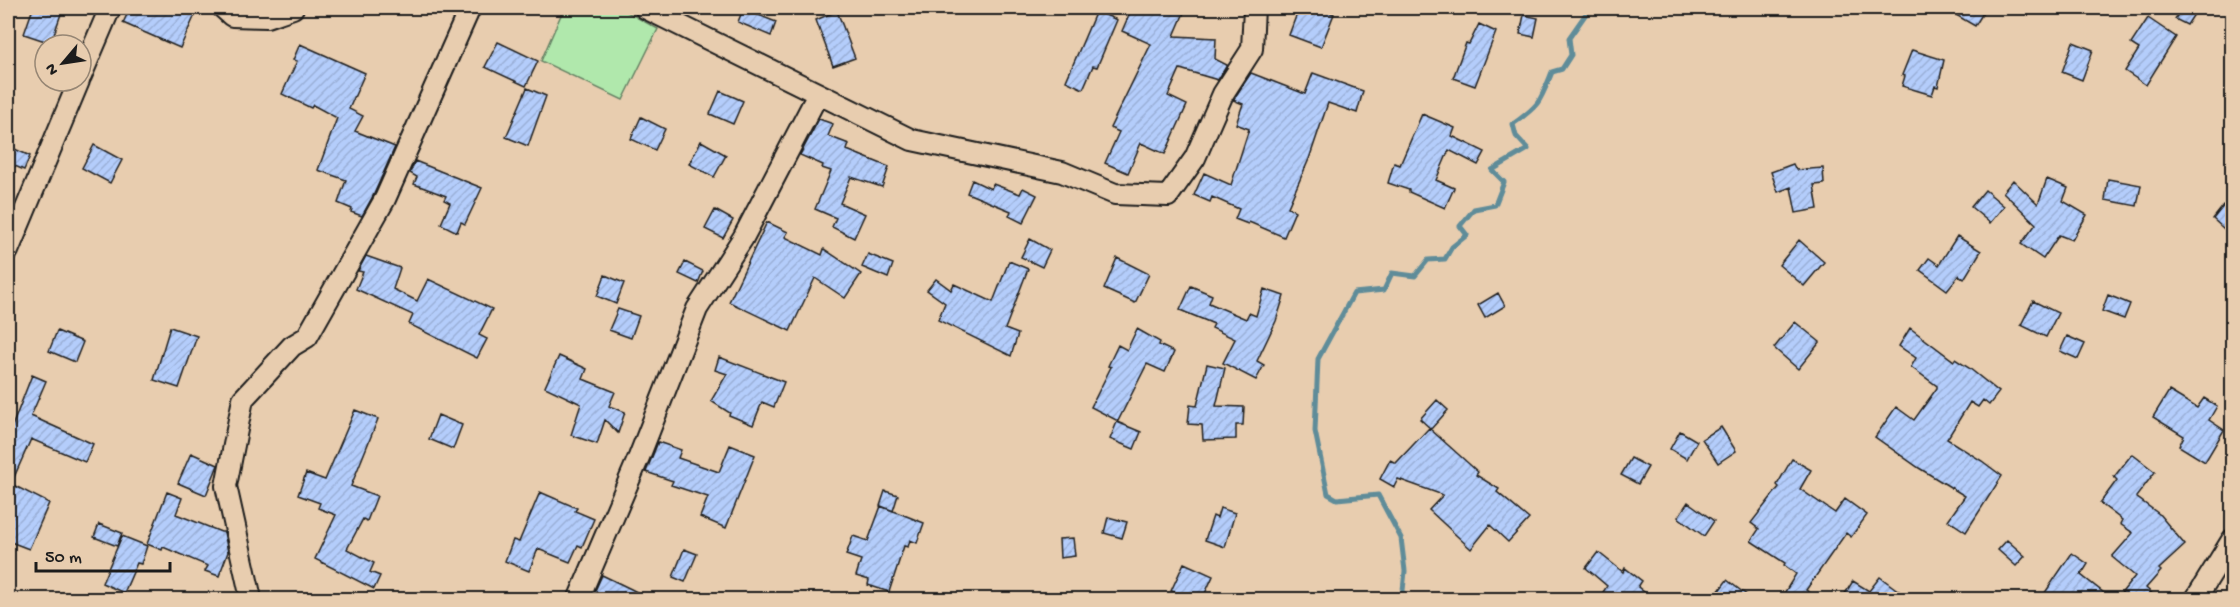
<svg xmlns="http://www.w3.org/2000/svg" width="2240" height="607" font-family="'Gochi Hand',sans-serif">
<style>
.park{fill:#b0e8ac;stroke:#668264;stroke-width:1.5}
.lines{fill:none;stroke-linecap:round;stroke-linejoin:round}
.stream{stroke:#5f8c99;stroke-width:5}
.building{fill:url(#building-hatch);stroke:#1c1c1c;stroke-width:1.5}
.minor-casing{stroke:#1c1c1c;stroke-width:24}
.minor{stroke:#e8cdaf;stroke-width:20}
</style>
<defs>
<pattern id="building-hatch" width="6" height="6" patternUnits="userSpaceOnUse" patternTransform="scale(1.5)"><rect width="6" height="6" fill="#b4cdfb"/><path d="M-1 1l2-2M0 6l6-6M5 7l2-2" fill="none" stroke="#9aafd7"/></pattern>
</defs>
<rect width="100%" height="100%" fill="#e8cdaf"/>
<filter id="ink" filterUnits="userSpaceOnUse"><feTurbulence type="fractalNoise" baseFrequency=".0167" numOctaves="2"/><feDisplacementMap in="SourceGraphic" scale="12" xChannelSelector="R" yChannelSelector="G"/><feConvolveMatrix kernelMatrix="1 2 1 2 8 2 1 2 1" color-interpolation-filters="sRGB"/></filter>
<g filter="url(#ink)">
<path class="park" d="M564,8H620L658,29L623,100L541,61Z"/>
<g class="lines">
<path class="stream" d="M1402,600L1405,571L1401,538L1378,495L1337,499L1328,494L1315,431L1318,359L1354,293L1384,290L1392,273L1415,276L1428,260L1445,259L1452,247L1467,235L1460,226L1474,209L1495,205L1504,182L1492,170L1528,149L1516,136L1513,124C1540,105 1540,102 1552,72L1562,69L1571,55L1569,38L1590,8"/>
</g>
<path class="building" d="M33,8H63L51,43L24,34Z
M130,8H179L195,15L180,48L123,23Z
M1132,8H1186L1174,36L1216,38L1215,59L1227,65L1218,80L1180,69L1168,96L1187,105L1165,154L1141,143L1128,173L1105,163L1119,132L1110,128L1151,44L1122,31Z
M1299,8H1317L1334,14L1321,47L1289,35Z
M1944,8H1986L1975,26Z
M2182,8H2198L2187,25L2175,19Z
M743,9L776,22L771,36L738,22Z
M837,11L855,58L833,66L816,20Z
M1096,11L1117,20L1097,67L1093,66L1083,89L1066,81Z
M1524,15L1538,18L1534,37L1520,34Z
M2148,18L2176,37L2146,85L2125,71L2139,49L2131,44Z
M1479,24L1496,32L1475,86L1453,78L1466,43L1469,44Z
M498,42L538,61L526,86L485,67Z
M2073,42L2093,50L2082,80L2062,72Z
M300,44L365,73L349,109L363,116L355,131L395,147L374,194L362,216L351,212L352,209L338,203L346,180L318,170L337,118L313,105L311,108L282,94L297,61L293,60Z
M1912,50L1944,60L1938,87L1935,86L1932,95L1902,86L1905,76L1902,75Z
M1251,73L1305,94L1313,73L1363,91L1357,113L1328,103L1309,159L1288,207L1295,211L1284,237L1249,222L1248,224L1235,219L1239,209L1212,197L1210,202L1194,195L1204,173L1231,185L1249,129L1236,124L1243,104L1233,100Z
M527,88L546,96L528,146L506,137Z
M720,91L743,101L733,124L710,114Z
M1422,114L1455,128L1452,136L1485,152L1478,165L1449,150L1436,180L1454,188L1445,208L1409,192V190L1388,183L1394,163L1400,165Z
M641,117L665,129L655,150L631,139Z
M819,119L833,124L828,136L849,144L847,150L889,167L882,187L851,177L840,203L865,214L854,238L832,227L836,218L815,209L831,171L822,168L823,165L800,155Z
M701,141L726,155L714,177L689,164Z
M94,145L122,160L110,183L82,168Z
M8,146L30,156L24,170L8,163Z
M415,161L482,188L465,224L461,222L457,232L441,224L450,203L444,200L446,196L414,184L417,177L410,173Z
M1793,164L1796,170L1823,168L1824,184L1814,185L1818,209L1796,213L1791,187L1778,192L1771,172Z
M2047,179L2068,188L2063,201L2087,215L2072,240L2059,235L2043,259L2021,244L2036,224L2003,192L2013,180L2038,204Z
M2108,179L2141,185L2137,206L2105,200Z
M972,180L991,189L993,184L1020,194L1023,188L1037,195L1023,223L1009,216L1011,211L967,193Z
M1985,190L2004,206L1990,223L1971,207Z
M2232,195V236L2213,219Z
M715,210L733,220L723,238L705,229Z
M767,222L788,232L785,237L822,255L824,249L861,274L845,298L815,278L790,331L729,302Z
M1957,236L1981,251L1964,279L1959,275L1947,290L1920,270L1929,258L1939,265Z
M1030,239L1050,250L1042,267L1021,257Z
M1799,240L1824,262L1804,286L1779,265Z
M868,254L893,264L888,278L862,267Z
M366,256L400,268L393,289L417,301L428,279L492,309L479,335L487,339L477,358L409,324L413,315L356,289L363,272L358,271Z
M1117,258L1149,274L1135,303L1104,289Z
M1009,261L1028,269L1005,329L1018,334L1011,356L938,320L945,303L927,290L936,279L951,290L954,284L993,302Z
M685,262L703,271L698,283L679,274Z
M605,275L624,283L616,304L597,296Z
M1191,286L1212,295L1209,303L1246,319L1249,313L1256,316L1264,289L1284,296L1276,321L1257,361L1264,365L1256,380L1223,363L1235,339L1212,328L1214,324L1180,310Z
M1498,293L1505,306L1485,318L1478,305Z
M2108,295L2130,304L2124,319L2102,311Z
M2033,301L2058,313L2046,337L2021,325Z
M618,309L639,316L631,338L609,330Z
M1795,322L1820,342L1798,369L1774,348Z
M170,327L197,336L179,388L154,380Z
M1910,328L1954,361L1955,359L1969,368L1999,392L1989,405L1983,400L1978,407L1970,402L1947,439L1982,461L2002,476L1966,532L1948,520L1965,496L1919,468L1875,437L1896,407L1914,420L1937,388V386L1911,367L1916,358L1899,346Z
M1137,329L1160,342L1159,345L1174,352L1165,372L1147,364L1118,421L1091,407L1111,367L1108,366L1118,345L1127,350Z
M57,331L83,342L75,362L49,351Z
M2067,336L2085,344L2078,359L2060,351Z
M559,356L587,369L583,379L615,392L609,406L625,412L618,433L605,420L597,444L571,435L581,404L545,387Z
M719,357L784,382L774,407L762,402L753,425L729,415L730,413L711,401L727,374L715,370Z
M1207,364L1225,368L1216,406L1244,407L1243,425H1236V439L1203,440L1202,425L1188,424L1190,405L1197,406Z
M32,375L46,381L31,416L93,444L85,462L31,439L11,484L49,503L29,549L8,541V437Z
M2169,391L2197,408L2204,398L2217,406L2209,420L2224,430L2205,462L2179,446L2184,436L2153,417Z
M1437,400L1448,410L1431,429L1420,419Z
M355,410L378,419L351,486L377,496L367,521L363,519L347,549L374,563L370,572L380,576L374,589L315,559L336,515L318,508L320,503L298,495L306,473L325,480Z
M438,415L462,425L453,449L429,439Z
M1117,422L1141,432L1134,449L1110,439Z
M1721,427L1736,451L1718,463L1702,439Z
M1429,428L1478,472L1476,475L1499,489L1497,492L1529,519L1508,542L1490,525L1471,549L1429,510L1443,495L1398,479L1394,487L1380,479L1390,460L1396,463Z
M1680,431L1697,441L1687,459L1670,449Z
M658,442L681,450L678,458L719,472L730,445L755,455L726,528L700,517L708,497L671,485L673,481L646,472Z
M191,453L218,465L206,495L178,483Z
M2132,454L2155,472L2136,497L2159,514L2185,545L2159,569L2161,571L2146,588L2159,600H2116L2135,576L2112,557L2133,533L2120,524L2122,520L2100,503L2117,480L2114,477Z
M1631,458L1648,467L1638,484L1621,475Z
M1792,459L1811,470L1800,489L1835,513L1845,499L1867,515L1851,537L1846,533L1806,590L1821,600H1780L1796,574L1784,565L1785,563L1751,541L1759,529L1751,523L1779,487L1777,485Z
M885,491L898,495L893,511L880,506Z
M167,492L182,498L176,514L221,532H224L228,552L219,576L205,571L208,566L163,547L162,550L147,544Z
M540,492L577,508L575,511L594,519L582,547L578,545L570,562L538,549L529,571L505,561L513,540L519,542Z
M1688,502L1714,521L1704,536L1678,517Z
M881,506L924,523L917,543L910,540L908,547L904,546L889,592L868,585L869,580L856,576L861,560L846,555L853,536L868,541Z
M1220,508L1235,513L1225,547L1205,540L1213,516L1217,518Z
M1108,517L1127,522L1122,538L1104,533Z
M99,524L122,533L117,546L94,537Z
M122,536L147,546L141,564L137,563L124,593L102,583Z
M1073,538L1075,556L1060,558L1059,539Z
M2007,540L2025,556L2016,566L1998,550Z
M684,549L697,554L685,582L673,577Z
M1598,552L1623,572L1625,568L1642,581L1638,587L1654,600H1598L1607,586L1586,568Z
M2072,553L2088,564L2081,575L2113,600H2040Z
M1184,563L1213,576L1202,600H1171L1175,592L1171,591Z
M602,575L631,589L652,600H607L594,593Z
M1880,577L1911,600H1841L1853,581L1869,591Z
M1727,580L1753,600H1712Z"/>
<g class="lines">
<g class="minor-casing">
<path id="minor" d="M223,8L232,16L267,17L293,8
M645,8L912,140L1062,172L1115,194L1168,196L1195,158L1223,94L1252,49L1254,8
M81,76L110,8
M8,251L79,81
M250,594L226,486L243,399L292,346L307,337L385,199L470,8
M578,600L639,457L697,309L743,238L818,94
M2195,600L2232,540"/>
</g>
<use href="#minor" class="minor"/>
</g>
</g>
<rect width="2240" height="607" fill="none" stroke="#e8cdaf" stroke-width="30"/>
<rect x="15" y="15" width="2210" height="577" fill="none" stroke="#1c1c1c" stroke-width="2" filter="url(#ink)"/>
<g transform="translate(63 63) rotate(241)"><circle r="28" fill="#e8cdaf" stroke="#968674" stroke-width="1.5"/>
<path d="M0-4.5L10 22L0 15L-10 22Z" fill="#1c1c1c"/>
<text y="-9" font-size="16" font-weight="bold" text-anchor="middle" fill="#1c1c1c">N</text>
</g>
<path d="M36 562v9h134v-9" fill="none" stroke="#1c1c1c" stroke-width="3"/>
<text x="45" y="562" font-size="18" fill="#1c1c1c" stroke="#e8cdaf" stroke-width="4.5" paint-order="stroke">50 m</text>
</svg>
